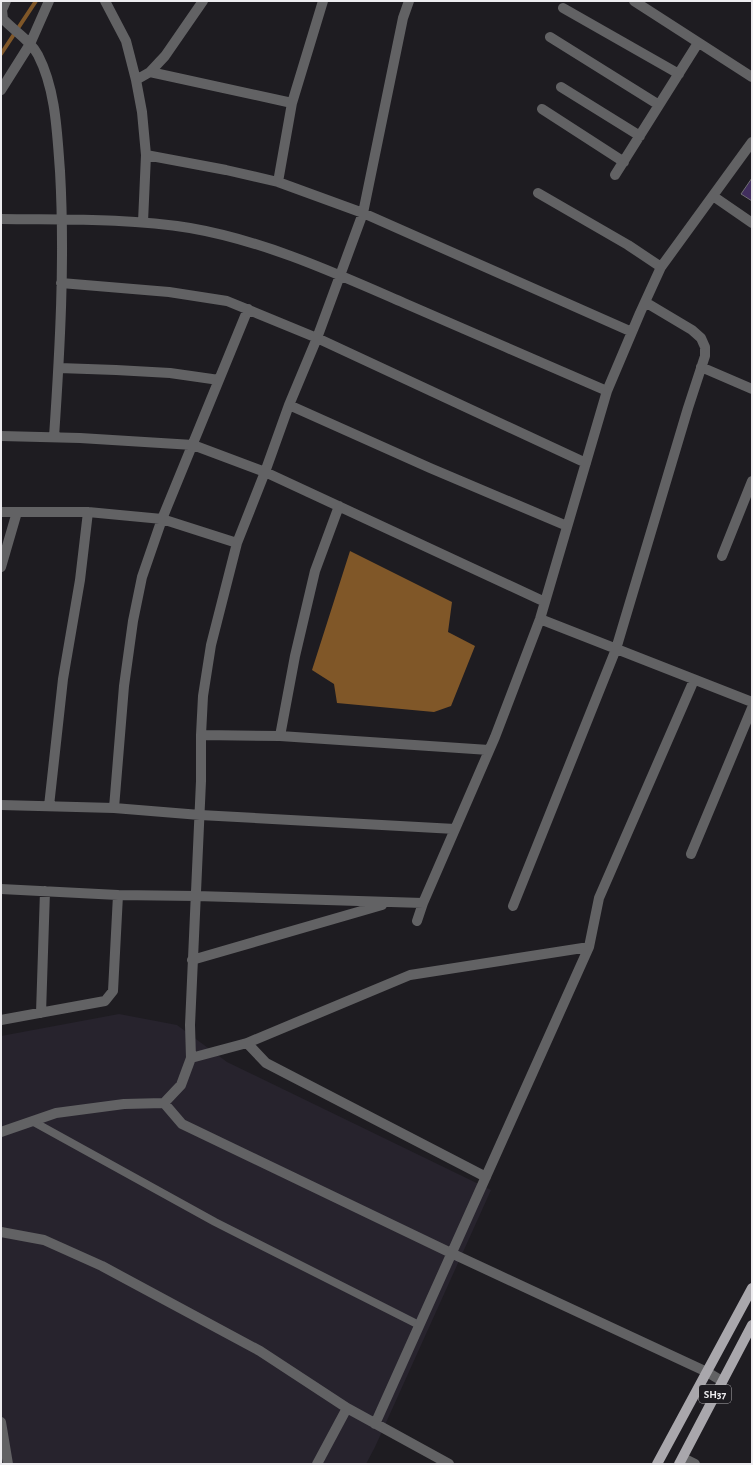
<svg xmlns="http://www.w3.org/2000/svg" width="753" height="1465" font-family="'Alegreya Sans',sans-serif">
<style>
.built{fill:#27232d}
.water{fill:#805728}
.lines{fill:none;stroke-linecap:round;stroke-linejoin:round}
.stream{stroke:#805728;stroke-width:4}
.building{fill:#412e5e;stroke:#6f6e73}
.service{stroke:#626264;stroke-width:8}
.minor{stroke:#626264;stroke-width:10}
.primary{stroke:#a9a7ac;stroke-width:10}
.labels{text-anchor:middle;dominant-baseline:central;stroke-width:3;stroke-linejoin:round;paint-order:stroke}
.shield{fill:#1e1c21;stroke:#afaeb1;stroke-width:1}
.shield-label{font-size:11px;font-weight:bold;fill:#edecef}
</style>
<rect width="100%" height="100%" fill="#1e1c21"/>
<path class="built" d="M119,1014L177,1025L227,1062L491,1190L375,1447L366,1464H1V1036Z"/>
<path class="water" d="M350,551L452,602L448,632L475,646L451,706L434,712L337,703L334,684L312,670Z"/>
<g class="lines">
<path class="stream" d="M1,54L36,1"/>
</g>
<path class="building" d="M752,178V201L741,194Z"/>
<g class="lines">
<path class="service" d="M32,1121L215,1222L419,1325"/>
<path class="minor" d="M6,1L2,10L3,19C14,31 30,40 38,55C56,90 57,133 60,171C65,260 60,348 54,437
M105,1L126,41L136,80L142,112L146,155L143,222
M634,1L752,77
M563,8L679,74
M550,37L659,105
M150,72L292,103
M136,80L150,72L165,56L203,1
M561,87L640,136
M1,90L30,44L49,1
M542,109L624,162
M146,155L226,170L278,182L363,213L632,332
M615,175L698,43
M278,182L292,103L323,1
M538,193L628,245L661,267
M713,196L752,223
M1,219C64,220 128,218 190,228C265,241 335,273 404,303C472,332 539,362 607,391
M61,283L169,292L227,301L317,338L586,463
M701,367L752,389
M59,368L116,370L170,373L219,380
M289,405L430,468L567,526
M1,436L80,438L193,445L265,472L545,602
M1,512H88L162,519L237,543
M722,556L752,481
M1,567L17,512
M540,619L752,702
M201,735L280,736L489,750
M280,736L295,656L315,571L339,506
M1,805L114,808L200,815L455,829
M49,806L63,679L80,580L88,512
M114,808L124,686L133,621L142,577L162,519L248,309
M691,854L752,708
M1,889L118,895L196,896L423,903
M513,906L616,649L688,408L705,356V347L701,338L692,330L645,302
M417,921L423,903L495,737L540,619L607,391L640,313L661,267L752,142
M192,960L382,905
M41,1013L45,891
M1,1020L105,1001L113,991L118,895
M247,1043L266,1063L486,1177
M191,1058L247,1043L410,975L589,947
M164,1103L182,1124L451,1253L707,1372L722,1381
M1,1132L56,1113L124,1104L164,1103L181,1085L191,1058L190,1025L201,781V735L203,696L211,645L237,543L265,472L289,405L317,338L363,213L403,18L409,1
M1,1232L44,1240L102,1266L260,1351L347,1408
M1,1422L8,1464
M375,1424L589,947L599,898L694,680
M683,1458L695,1464
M317,1464L347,1408L449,1464"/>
<path class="primary" d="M657,1464L752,1288
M679,1464L752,1325"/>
</g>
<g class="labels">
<rect class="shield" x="699" y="1385" width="32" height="18" rx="3"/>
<g class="shield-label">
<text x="715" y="1394">SH37</text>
</g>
</g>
<rect width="753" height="1465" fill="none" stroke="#edecef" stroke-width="4"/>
</svg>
